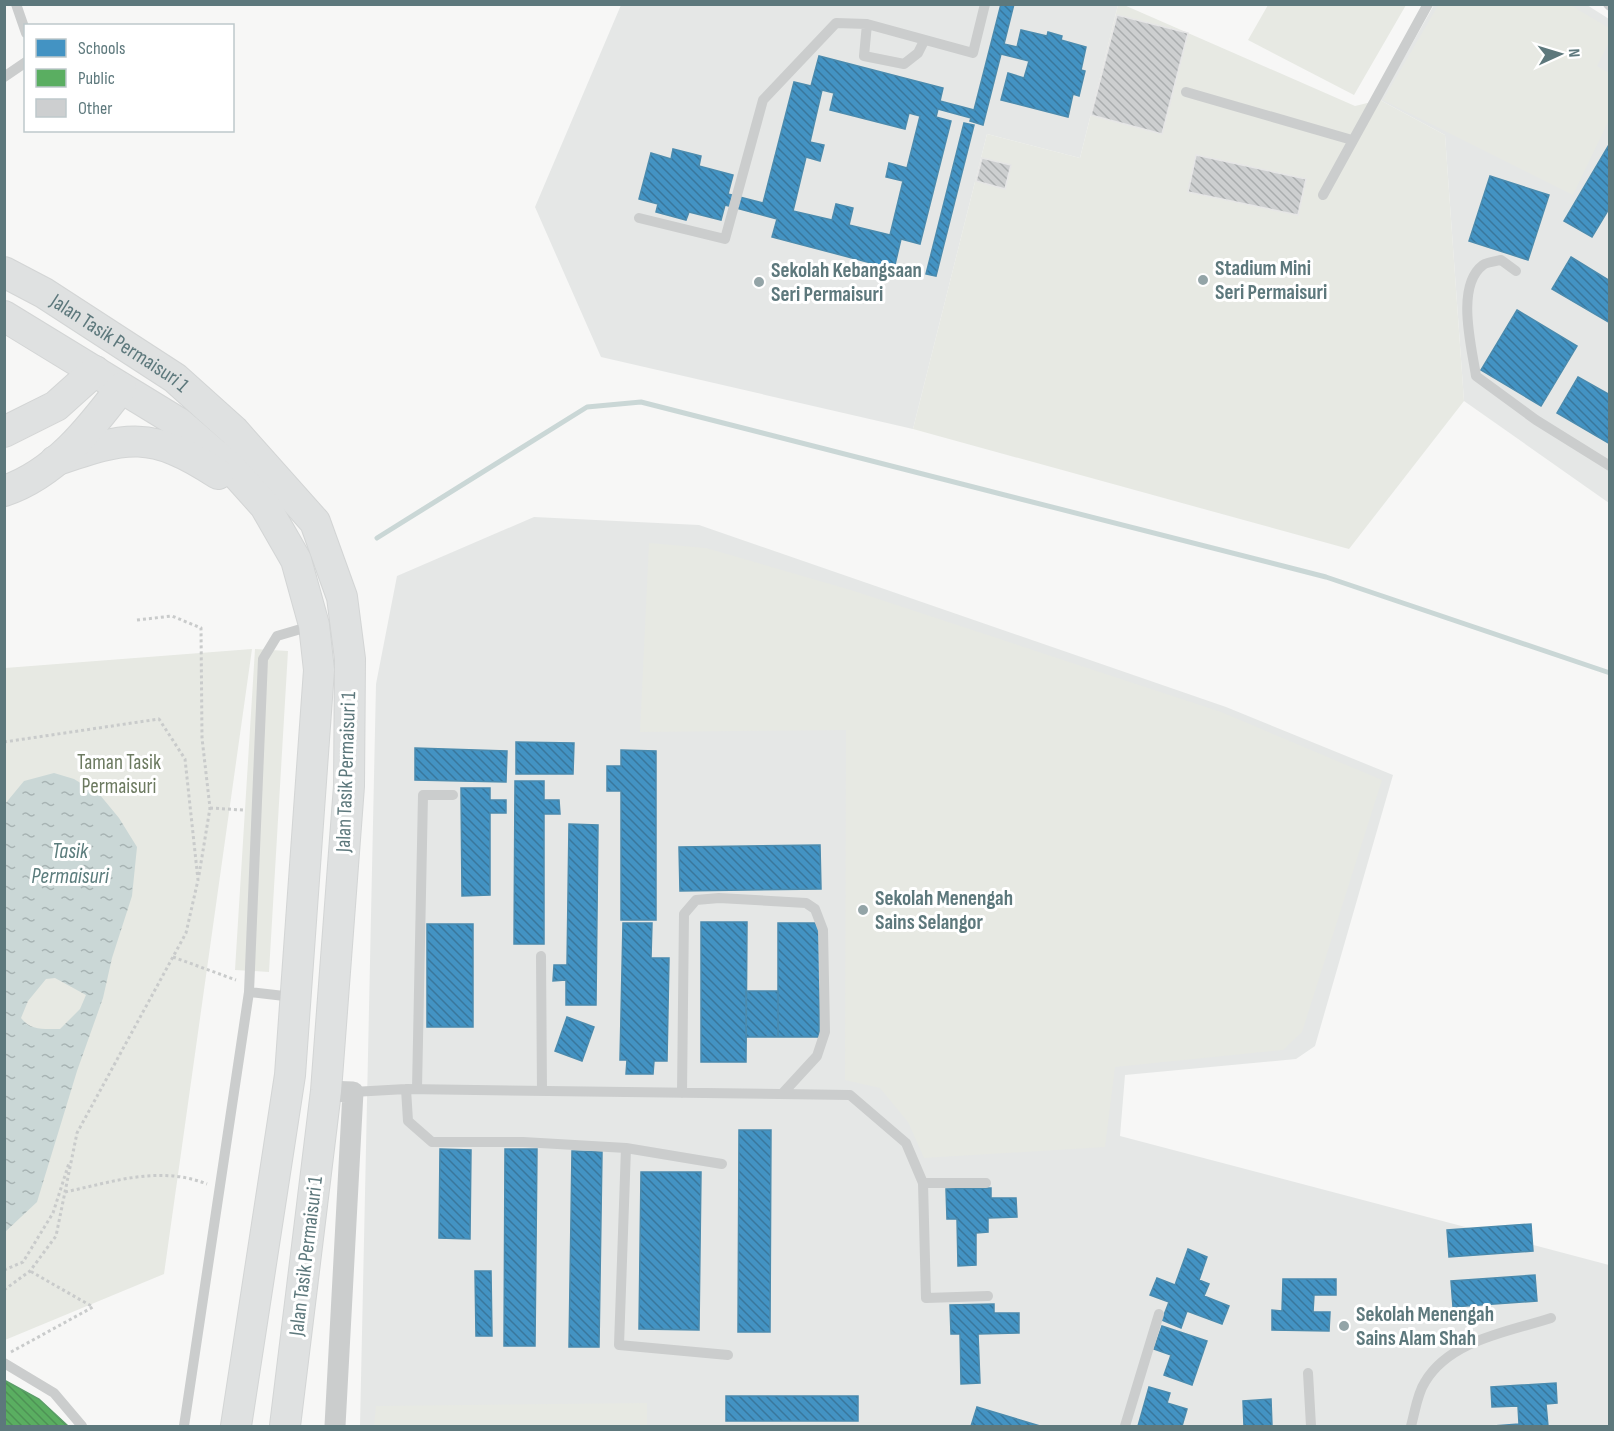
<svg xmlns="http://www.w3.org/2000/svg" width="1614" height="1431" font-family="'Sofia Sans Condensed',sans-serif">
<style>
.built{fill:#e5e7e6}
.green{fill:#e7e9e3}
.water{fill:url(#water-ripples);fill-rule:evenodd}
.schools{fill:url(#schools-back-hatch);stroke:#4b8bae;stroke-width:1.5;fill-rule:evenodd}
.public{fill:url(#public-back-hatch);stroke:#5b9e69;stroke-width:1.5}
.lines{fill:none;stroke-linecap:round;stroke-linejoin:round}
.stream{stroke:#cad7d6;stroke-width:5}
.building{fill:url(#building-back-hatch);stroke:#e6e6e6;stroke-width:1.5}
.secondary-casing{stroke:#d3d5d5;stroke-width:32}
.path{stroke:#c9cbcb;stroke-width:3;stroke-dasharray:3 3;stroke-linecap:butt}
.lane{stroke:#cbcdcd;stroke-width:10}
.street{stroke:#cbcdcd;stroke-width:21}
.secondary{stroke:#dfe1e1;stroke-width:30}
.poi-dot{fill:#93a4a7;stroke:#fff;stroke-width:2}
.labels{text-anchor:middle;dominant-baseline:central;stroke-width:6;stroke-linejoin:round;paint-order:stroke}
.poi-label{font-size:21px;font-weight:bold;fill:#5d787c;stroke:#fff;text-anchor:start}
.street-label{font-size:21px;fill:#5d787c;stroke:#fff}
.park-label{font-size:21px;fill:#6c7a60;stroke:#fff}
.water-label{font-size:22px;font-style:italic;fill:#5b7c7c;stroke:#fff}
</style>
<defs>
<pattern id="water-ripples" width="26" height="14" patternUnits="userSpaceOnUse" patternTransform="scale(1.5)"><rect width="26" height="14" fill="#cad7d6"/><path d="M2 4q2-2 4 0t4 0M15 11q2-2 4 0t4 0" fill="none" stroke="#a7b3b3"/></pattern>
<pattern id="schools-back-hatch" width="6" height="6" patternUnits="userSpaceOnUse" patternTransform="scale(1.5)"><rect width="6" height="6" fill="#4393c3"/><path d="M-1 5l2 2M0 0l6 6M5-1l2 2" fill="none" stroke="#39779c"/></pattern>
<pattern id="public-back-hatch" width="6" height="6" patternUnits="userSpaceOnUse" patternTransform="scale(1.5)"><rect width="6" height="6" fill="#5aae61"/><path d="M-1 5l2 2M0 0l6 6M5-1l2 2" fill="none" stroke="#4e9255"/></pattern>
<pattern id="building-back-hatch" width="6" height="6" patternUnits="userSpaceOnUse" patternTransform="scale(1.5)"><rect width="6" height="6" fill="#cdcfd0"/><path d="M-1 5l2 2M0 0l6 6M5-1l2 2" fill="none" stroke="#aaadae"/></pattern>
</defs>
<rect width="100%" height="100%" fill="#f7f7f6"/>
<path class="built" d="M621,5H1118L1080,158L987,134L913,429L601,357L535,207Z
M1434,5H1587L1609,19V503L1464,401L1445,135L1380,100Z
M534,517L699,525L1226,707L1393,775L1315,1046L1296,1059L1125,1075L1120,1136L1609,1265V1426H360L376,684L397,576Z"/>
<path class="green" d="M1439,4L1570,5L1609,28V42L1597,66L1609,73V120L1573,195L1383,100Z
M1118,5H1124L1355,106L1380,100L1445,135L1464,401L1349,549L913,429L987,134L1080,158Z
M1268,5V4L1406,5L1354,95L1248,40Z
M649,543L706,548L854,591L1221,712L1382,780L1302,1032L1283,1050L1115,1067L1105,1147L924,1158L908,1122L880,1088L845,1080L846,730L640,732Z
M252,649L164,1274L5,1340V668Z
M255,649L288,651L269,972L235,970Z
M647,1403V1426H374L376,1406Z"/>
<path class="water" d="M54,773L74,779L100,795L119,818L137,847L132,896L112,958L103,998L77,1071L37,1202L5,1232V804L24,781ZM55,978L86,995L80,1009L60,1029C45,1029 31,1031 21,1018L28,1001L46,979Z"/>
<path class="schools" d="M1001,4H1014L1004,44L1017,47L1021,30L1047,36L1048,32L1062,36L1061,40L1086,47L1081,70L1085,71L1079,96L1073,94L1068,117L1001,100L1008,73L1024,78L1029,61L1001,54L983,125L970,121L971,118L938,109L936,117L951,121L920,244L901,239L894,269L772,237L777,219L725,205L721,220L689,212L686,220L656,212L658,204L639,199L651,153L671,159L673,149L701,156L699,166L733,175L728,194L763,203L794,82L811,86L819,56L943,88L940,101L974,110ZM822,90L834,93L830,110L905,129L909,113L920,116L907,168L889,163L886,177L903,181L890,235L849,225L853,208L836,204L832,220L793,211L806,157L820,161L824,145L810,142Z
M964,123L974,125L936,276L926,274Z
M1610,143V207L1592,237L1564,221Z
M1490,176L1549,195L1528,260L1469,241Z
M1571,257L1610,281V323L1552,289Z
M1517,310L1577,346L1541,406L1481,370Z
M1578,377L1610,395V444L1557,413Z
M516,742L574,743L573,774H516Z
M415,748L507,751L506,782L415,780Z
M621,750L656,751V920H621V791H607V766H621Z
M515,781H544V800H559L560,814H544V944H514Z
M461,788H490V800H506V813H490V895L462,896Z
M569,824L598,825L596,1005H566V980L553,981L554,965H567Z
M820,845L821,889L680,891L679,847Z
M701,922H747L746,1062H701Z
M623,923H652L651,958H669L667,1061H654L653,1074H626L627,1060H620Z
M778,923H820L819,1037H778Z
M427,924H473V1027H427Z
M746,991H778V1037H746Z
M567,1017L594,1027L582,1061L555,1051Z
M739,1130H771L770,1332H738Z
M440,1149L471,1150L470,1239L439,1238Z
M505,1149H537L535,1346H504Z
M572,1151L602,1152L599,1347H569Z
M641,1172H701L699,1330L639,1329Z
M991,1188V1198H1016L1017,1217L988,1218V1232L976,1233V1265L958,1266L957,1219H947L946,1189Z
M1531,1224L1533,1251L1449,1257L1447,1230Z
M1188,1249L1207,1257L1199,1280L1209,1284L1204,1296L1229,1306L1222,1324L1187,1311L1181,1328L1162,1320L1169,1302L1150,1295L1157,1278L1175,1285Z
M475,1271H491L492,1336H476Z
M1535,1275L1537,1301L1453,1307L1451,1281Z
M1283,1279H1336V1295H1314L1313,1312H1330L1329,1331L1272,1330V1310L1282,1311Z
M994,1304V1313H1019V1333L978,1334L980,1383L961,1384L960,1334H951L950,1305Z
M1162,1326L1207,1341L1192,1385L1164,1375L1171,1355L1154,1349Z
M1556,1383L1557,1403L1546,1404L1548,1426H1493L1519,1424L1518,1406L1492,1407L1491,1387Z
M1149,1387L1170,1393L1167,1403L1187,1409L1182,1426H1138Z
M726,1396H858V1421H726Z
M1271,1399L1272,1426H1244L1243,1401Z
M977,1407L1040,1426H971Z"/>
<path class="public" d="M4,1380L39,1399L68,1426H4Z"/>
<g class="lines">
<path class="stream" d="M377,538L587,407L641,402L1326,577L1610,673"/>
</g>
<path class="building" d="M1117,15L1188,33L1162,134L1091,115Z
M1196,155L1306,179L1298,215L1188,192Z
M982,158L1011,165L1005,189L976,181Z"/>
<g class="lines">
<g class="secondary-casing">
<g id="secondary">
<path id="s1" d="M4,272L44,293L175,378L234,431L315,522L342,597L350,659L349,786L326,1091L285,1426"/>
<path d="M4,316L179,423L231,468L265,506L296,560L314,625L319,670L290,1075L236,1426"/>
<path d="M4,432L56,406L95,371"/>
<path d="M55,461C127,436 151,430 218,474"/>
<path d="M4,491C55,474 90,429 121,388"/>
</g>
</g>
<path class="path" d="M137,620L172,616L201,628L202,738L210,808L199,875
M4,742L159,719L185,759L198,880L186,933L77,1133L56,1236L30,1271L4,1290
M210,808L243,810
M173,957L236,980
M65,1192C113,1182 159,1165 207,1184
M4,1270L23,1262L53,1213L69,1163
M11,1352L93,1307L30,1271"/>
<path class="lane" d="M16,4L26,33
M1608,4L1610,6
M867,24L864,56L904,64L918,53L924,41
M4,77L26,62
M1186,92L1352,140
M1323,195L1428,4
M639,218L725,239L763,100L836,23L867,24L973,53L985,4
M1516,271L1501,260C1496,261 1487,262 1483,265C1455,286 1472,348 1476,376L1536,420L1610,466
M541,956L542,1091
M249,992L293,997
M406,1089L408,1121L432,1142H523L626,1148L619,1345L728,1355
M417,1089L423,795H453
M353,1092L406,1089L850,1095L906,1143L923,1183H986
M682,1093L684,914L696,900L719,898L806,903L815,909L823,930L825,1032L817,1056L782,1094
M626,1148L722,1164
M923,1183L926,1298L988,1296
M4,1363L54,1393L82,1426
M1308,1373L1311,1426
M184,1426L249,992L263,659L277,636L311,626
M1125,1426L1159,1314
M1411,1426C1415,1412 1417,1394 1425,1382C1450,1340 1508,1332 1551,1318"/>
<path class="street" d="M326,1091L353,1092L335,1426"/>
<use href="#secondary" class="secondary"/>
</g>
<g class="poi-dot">
<circle cx="1203" cy="280" r="6"/>
<circle cx="759" cy="282" r="6"/>
<circle cx="863" cy="910" r="6"/>
<circle cx="1344" cy="1326" r="6"/>
</g>
<g class="labels">
<g class="poi-label">
<text x="1215" y="268">Stadium Mini<tspan x="1215" dy="24">Seri Permaisuri</tspan></text>
<text x="771" y="270">Sekolah Kebangsaan<tspan x="771" dy="24">Seri Permaisuri</tspan></text>
<text x="875" y="898">Sekolah Menengah<tspan x="875" dy="24">Sains Selangor</tspan></text>
<text x="1356" y="1314">Sekolah Menengah<tspan x="1356" dy="24">Sains Alam Shah</tspan></text>
</g>
<g class="street-label">
<text stroke="none"><textPath href="#s1" startOffset="136">Jalan Tasik Permaisuri 1</textPath></text>
<text transform="translate(346 772) rotate(-88)">Jalan Tasik Permaisuri 1</text>
<text transform="translate(306 1256) rotate(-83)">Jalan Tasik Permaisuri 1</text>
</g>
<g class="park-label">
<text x="119" y="762">Taman Tasik<tspan x="119" dy="24">Permaisuri</tspan></text>
</g>
<g class="water-label">
<text x="70" y="851">Tasik<tspan x="70" dy="25">Permaisuri</tspan></text>
</g>
</g>
<rect width="1614" height="1431" fill="none" stroke="#5d787c" stroke-width="12"/>
<rect x="24" y="24" width="210" height="108" fill="#ffffff" stroke="#bec9cb" stroke-width="1.5"/>
<rect x="36" y="39" width="30" height="18" fill="#4393c3" stroke="#bec9cb" stroke-width="1.5"/>
<text x="78" y="54" font-size="18" fill="#5d787c">Schools</text>
<rect x="36" y="69" width="30" height="18" fill="#5aae61" stroke="#bec9cb" stroke-width="1.5"/>
<text x="78" y="84" font-size="18" fill="#5d787c">Public</text>
<rect x="36" y="99" width="30" height="18" fill="#cdcfd0" stroke="#bec9cb" stroke-width="1.5"/>
<text x="78" y="114" font-size="18" fill="#5d787c">Other</text>
<g transform="translate(1560 54) rotate(86)" stroke="#ffffff" stroke-width="4.5" paint-order="stroke">
<path d="M0-4.5L10 22L0 15L-10 22Z" fill="#5d787c"/>
<text y="-9" font-size="16" font-weight="bold" text-anchor="middle" fill="#5d787c">N</text>
</g>
</svg>
